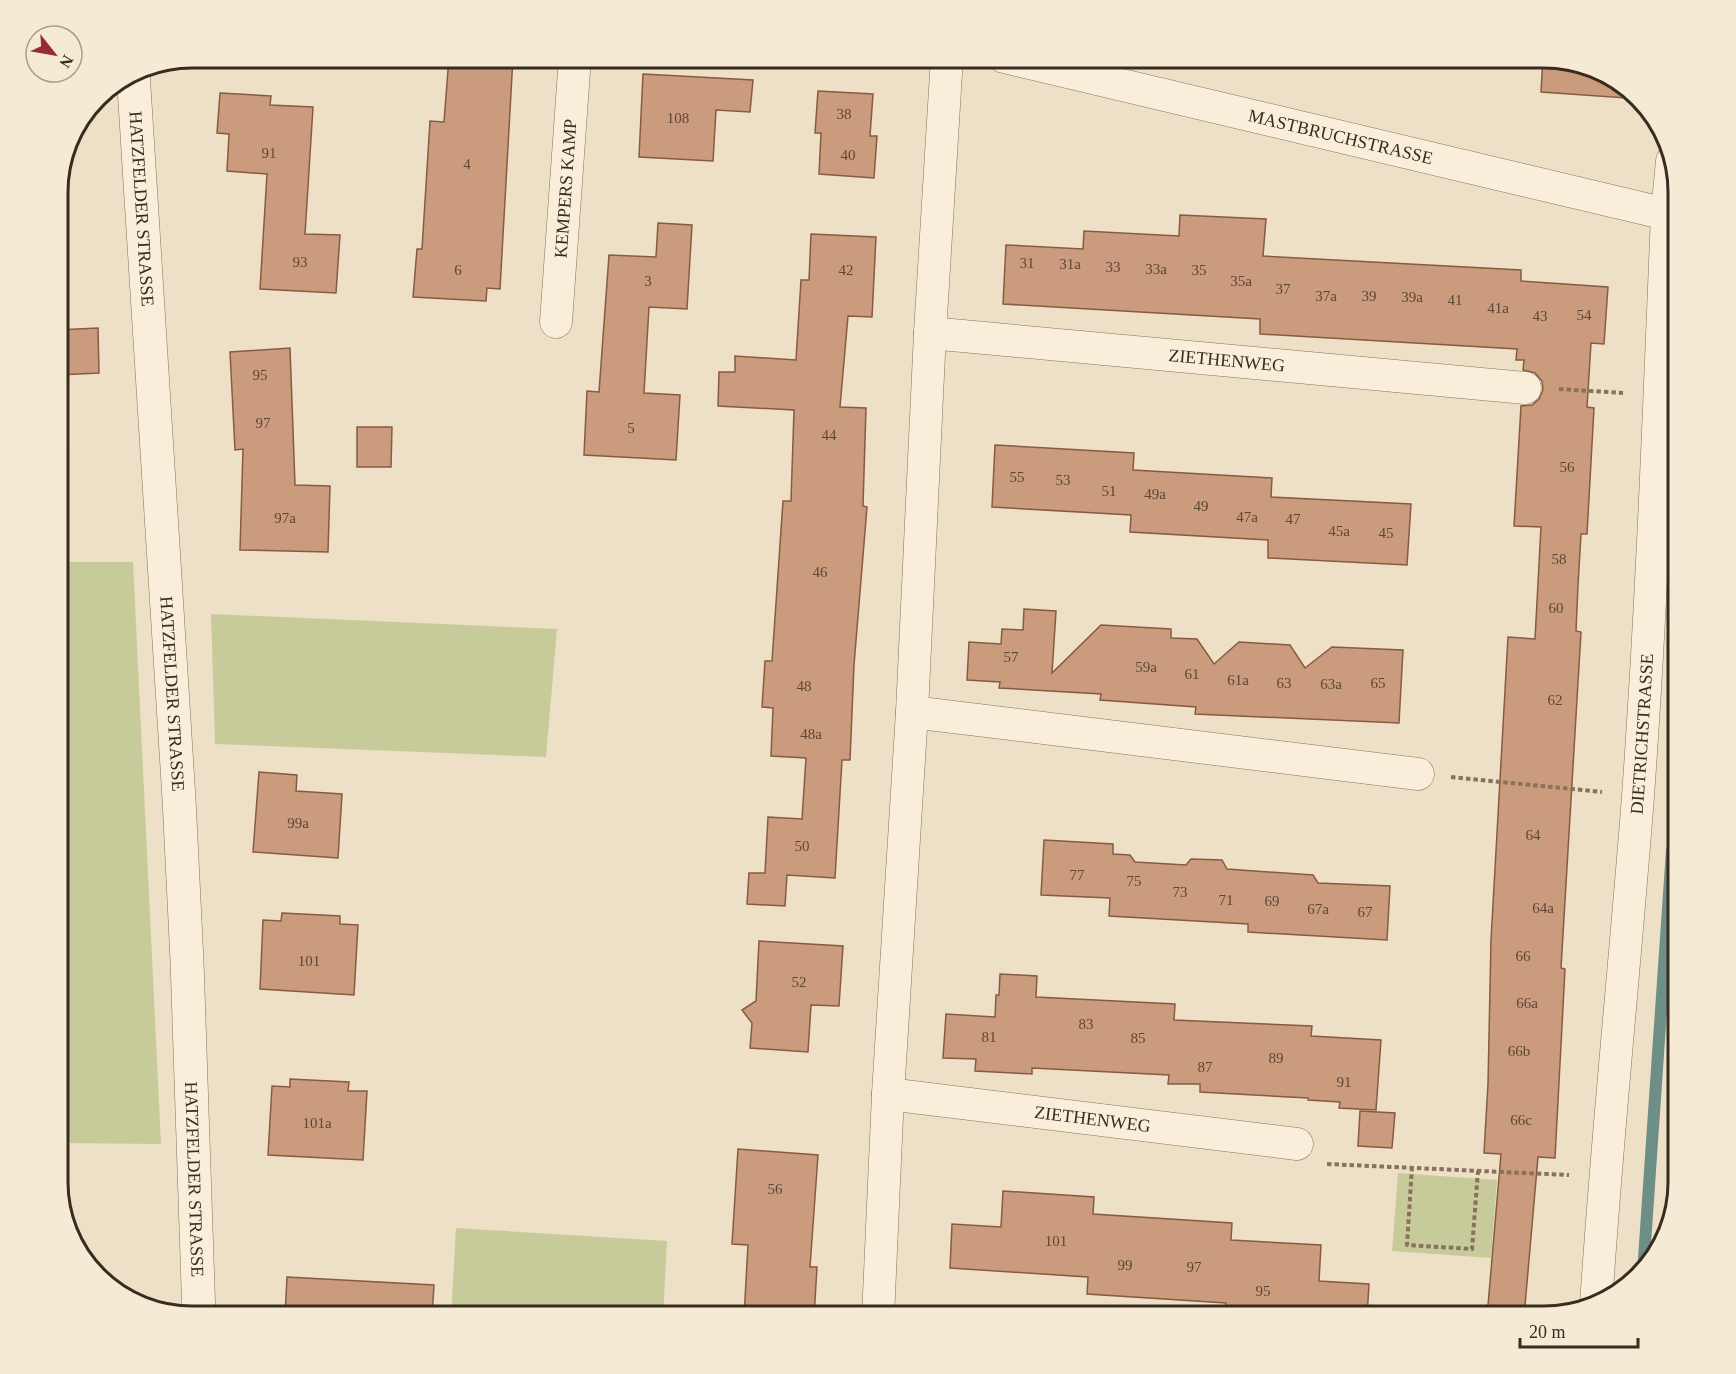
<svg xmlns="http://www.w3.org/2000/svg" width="1736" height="1374" font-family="'Times New Roman',serif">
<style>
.green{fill:#c7cb9a}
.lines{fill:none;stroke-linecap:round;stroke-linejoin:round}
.stream{stroke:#6e8f86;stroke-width:12}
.building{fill:#ca9b7d;stroke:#875b42;stroke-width:1.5}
.minor-casing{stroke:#88725c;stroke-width:33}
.tertiary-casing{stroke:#88725c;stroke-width:34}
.path{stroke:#88725c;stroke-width:4;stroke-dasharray:4.5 3;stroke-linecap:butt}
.minor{stroke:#f8eed9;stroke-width:32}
.tertiary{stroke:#f8eed9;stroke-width:33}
.labels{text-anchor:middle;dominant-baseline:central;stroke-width:4.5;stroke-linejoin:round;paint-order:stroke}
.number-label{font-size:15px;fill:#5d4736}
.street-label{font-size:18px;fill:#392b1f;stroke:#f5ebd5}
.rim{fill:none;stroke:#392b1f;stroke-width:3}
</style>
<rect width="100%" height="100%" fill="#ede0c6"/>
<path class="green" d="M57,562H133L161,1144L57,1143Z
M211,614L557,629L546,757L215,744Z
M1398,1173L1497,1180L1491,1258L1392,1251Z
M456,1228L667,1241L663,1317H451Z"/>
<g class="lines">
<path class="stream" d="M1643,1273L1672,850"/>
</g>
<path class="building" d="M449,57H513L500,289L487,288L486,301L413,297L417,249H422L430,121L444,122Z
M1543,57L1596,67L1633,90L1640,99L1541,92Z
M643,74L753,80L750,112L716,110L713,161L639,157Z
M818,91L873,94L870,136H877L874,178L819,174L821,133H815Z
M220,93L271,96L270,105L313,107L305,234L340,235L336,293L260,289L267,174L227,171L229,134L217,133Z
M1180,215L1266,219L1263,256L1521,270V281L1608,287L1604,344L1591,343L1587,407L1594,408L1587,534H1581L1578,585L1576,631L1581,632L1561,968L1565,969L1555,1158L1538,1157L1524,1317H1487L1501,1154L1484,1153L1488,1084L1491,940L1508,637L1535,639L1541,527L1514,526L1521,406L1532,405L1539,399L1543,390L1542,381L1535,373L1523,370L1524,360H1516L1517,349L1260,334V319L1003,304L1006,245L1083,249L1084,231L1179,236Z
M658,223L692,225L687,309L649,307L644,393L680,395L676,460L584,455L587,391L599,392L609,255L656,257Z
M811,234L876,237L872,317L848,316L840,407L866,408L863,506L867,507L854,665L850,760H842L835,878L787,875L785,906L747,904L749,873H765L768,817L802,819L806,758L771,756L773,708L762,707L765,661H772L783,501H791L794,410L718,406L719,372H735V356L796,360L801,280H809Z
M98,328L99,373L57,375V330Z
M290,348L295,485L330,486L328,552L240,550L243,449L235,450L230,352Z
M357,427H392L391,467H357Z
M995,445L1134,453L1133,470L1272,478L1271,497L1411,504L1407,565L1268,558V540L1130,532L1131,515L992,507Z
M1024,609L1056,611L1052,673L1101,625L1171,629V638L1197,639L1214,664L1239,642L1290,645L1305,668L1332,647L1403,650L1399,723L1195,714L1196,707L1100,700L1101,694L999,688L1000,682L967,680L969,642L1001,644L1002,629L1023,630Z
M259,772L297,775L296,791L342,794L338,858L253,852Z
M1044,840L1113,844V854L1130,855L1135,862L1186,865L1191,859L1222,860L1227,869L1313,875L1318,883L1390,886L1387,940L1248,932V924L1109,916L1110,898L1041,895Z
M282,913L340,916V924L358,925L354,995L260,989L263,920L281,921Z
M759,941L843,946L839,1006L811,1005L808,1052L750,1048L752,1023L742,1010L756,1001Z
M1000,974L1037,976L1036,997L1175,1004L1174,1020L1312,1026L1311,1036L1381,1040L1376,1110L1339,1108L1340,1102L1308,1100V1098L1200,1092V1084H1168L1169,1075L1032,1068V1074L975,1071L976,1059L943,1058L946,1014L995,1017L996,995H999Z
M290,1079L349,1082L348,1091H367L363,1160L268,1155L272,1086L290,1087Z
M1360,1111L1395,1113L1392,1148L1358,1146Z
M738,1149L818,1155L810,1267H817L814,1317H744L748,1245L732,1244Z
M1003,1191L1094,1197L1093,1214L1232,1223L1231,1240L1321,1245L1319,1281L1369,1284L1367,1317H1225L1226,1303L1087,1294L1088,1277L950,1268L952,1224L1001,1227Z
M287,1277L434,1285L432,1317H285Z"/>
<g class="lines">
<g class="minor-casing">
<g id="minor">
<path id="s1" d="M1004,57L1679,217"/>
<path id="s2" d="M556,322L575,57"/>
<path id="s3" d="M930,333L1525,388"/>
<path d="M912,712L1418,774"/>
<path id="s4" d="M888,1094L1297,1144"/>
<path id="s5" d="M1596,1305C1607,1135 1625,966 1638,796C1652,602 1659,408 1667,214L1672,161"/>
<path d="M878,1317L888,1094L912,712L930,333L947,57"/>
</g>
</g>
<g class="tertiary-casing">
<g id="tertiary">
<path id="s6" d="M133,71L179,799L187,961L199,1317"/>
</g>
</g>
<path class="path" d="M1559,389L1623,393
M1451,777L1602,792
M1327,1164L1569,1175
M1412,1167L1407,1245L1472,1249L1478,1171"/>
<use href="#minor" class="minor"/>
<use href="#tertiary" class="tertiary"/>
</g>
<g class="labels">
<g class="number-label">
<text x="844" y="114">38</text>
<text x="678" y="118">108</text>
<text x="269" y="153">91</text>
<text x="848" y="155">40</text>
<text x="467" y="164">4</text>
<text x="300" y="262">93</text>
<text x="1027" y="263">31</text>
<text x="1070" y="264">31a</text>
<text x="1113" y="267">33</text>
<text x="1156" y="269">33a</text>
<text x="458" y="270">6</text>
<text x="846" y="270">42</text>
<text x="1199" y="270">35</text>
<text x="648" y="281">3</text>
<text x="1241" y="281">35a</text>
<text x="1283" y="289">37</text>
<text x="1326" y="296">37a</text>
<text x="1369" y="296">39</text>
<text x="1412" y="297">39a</text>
<text x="1455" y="300">41</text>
<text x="1498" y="308">41a</text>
<text x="1584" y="315">54</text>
<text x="1540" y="316">43</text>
<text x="260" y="375">95</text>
<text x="263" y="423">97</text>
<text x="631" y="428">5</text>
<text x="829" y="435">44</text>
<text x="1567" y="467">56</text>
<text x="1017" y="477">55</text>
<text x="1063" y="480">53</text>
<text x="1109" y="491">51</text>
<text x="1155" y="494">49a</text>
<text x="1201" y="506">49</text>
<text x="1247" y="517">47a</text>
<text x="285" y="518">97a</text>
<text x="1293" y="519">47</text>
<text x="1339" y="531">45a</text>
<text x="1386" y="533">45</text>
<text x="1559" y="559">58</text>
<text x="820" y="572">46</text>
<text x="1556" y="608">60</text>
<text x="1011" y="657">57</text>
<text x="1146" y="667">59a</text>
<text x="1192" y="674">61</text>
<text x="1238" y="680">61a</text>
<text x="1284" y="683">63</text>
<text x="1378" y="683">65</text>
<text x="1331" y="684">63a</text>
<text x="804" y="686">48</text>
<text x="1555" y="700">62</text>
<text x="811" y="734">48a</text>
<text x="298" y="823">99a</text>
<text x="1533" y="835">64</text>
<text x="802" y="846">50</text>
<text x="1077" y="875">77</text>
<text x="1134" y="881">75</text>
<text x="1180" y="892">73</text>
<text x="1226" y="900">71</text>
<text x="1272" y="901">69</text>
<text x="1543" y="908">64a</text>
<text x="1318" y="909">67a</text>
<text x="1365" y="912">67</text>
<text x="1523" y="956">66</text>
<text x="309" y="961">101</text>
<text x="799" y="982">52</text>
<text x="1527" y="1003">66a</text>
<text x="1086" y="1024">83</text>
<text x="989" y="1037">81</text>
<text x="1138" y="1038">85</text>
<text x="1519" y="1051">66b</text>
<text x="1276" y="1058">89</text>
<text x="1205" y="1067">87</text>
<text x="1344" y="1082">91</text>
<text x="1521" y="1120">66c</text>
<text x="317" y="1123">101a</text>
<text x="775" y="1189">56</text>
<text x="1056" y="1241">101</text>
<text x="1125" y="1265">99</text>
<text x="1194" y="1267">97</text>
<text x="1263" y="1291">95</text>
</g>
<g class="street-label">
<text stroke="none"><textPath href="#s1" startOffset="346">MASTBRUCHSTRASSE</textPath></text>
<text stroke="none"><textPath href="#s2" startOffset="134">KEMPERS KAMP</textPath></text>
<text stroke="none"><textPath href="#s6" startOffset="138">HATZFELDER STRASSE</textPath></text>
<text stroke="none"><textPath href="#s3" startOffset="298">ZIETHENWEG</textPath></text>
<text stroke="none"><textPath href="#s6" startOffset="624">HATZFELDER STRASSE</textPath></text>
<text stroke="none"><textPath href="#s5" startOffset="573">DIETRICHSTRASSE</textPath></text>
<text stroke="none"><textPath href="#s4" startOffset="206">ZIETHENWEG</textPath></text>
<text stroke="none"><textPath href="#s6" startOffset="1110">HATZFELDER STRASSE</textPath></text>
</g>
</g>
<path d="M0 0H1736V1374H0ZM192 68H1544A124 124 0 0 1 1668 192V1182A124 124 0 0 1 1544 1306H192A124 124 0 0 1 68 1182V192A124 124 0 0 1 192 68Z" fill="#f5ebd5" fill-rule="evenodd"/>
<path class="rim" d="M192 68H1544A124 124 0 0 1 1668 192V1182A124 124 0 0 1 1544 1306H192A124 124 0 0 1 68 1182V192A124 124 0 0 1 192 68Z"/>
<g transform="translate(54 54) rotate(121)"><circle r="28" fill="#f5ebd5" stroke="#aa9e8c" stroke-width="1.5"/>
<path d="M0-4.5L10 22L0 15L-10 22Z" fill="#962e31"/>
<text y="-9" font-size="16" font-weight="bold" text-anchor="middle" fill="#392b1f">N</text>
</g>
<path d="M1520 1338v9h118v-9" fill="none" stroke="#392b1f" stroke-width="3"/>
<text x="1529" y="1338" font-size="18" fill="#392b1f" stroke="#f5ebd5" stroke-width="4.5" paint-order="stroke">20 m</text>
</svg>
